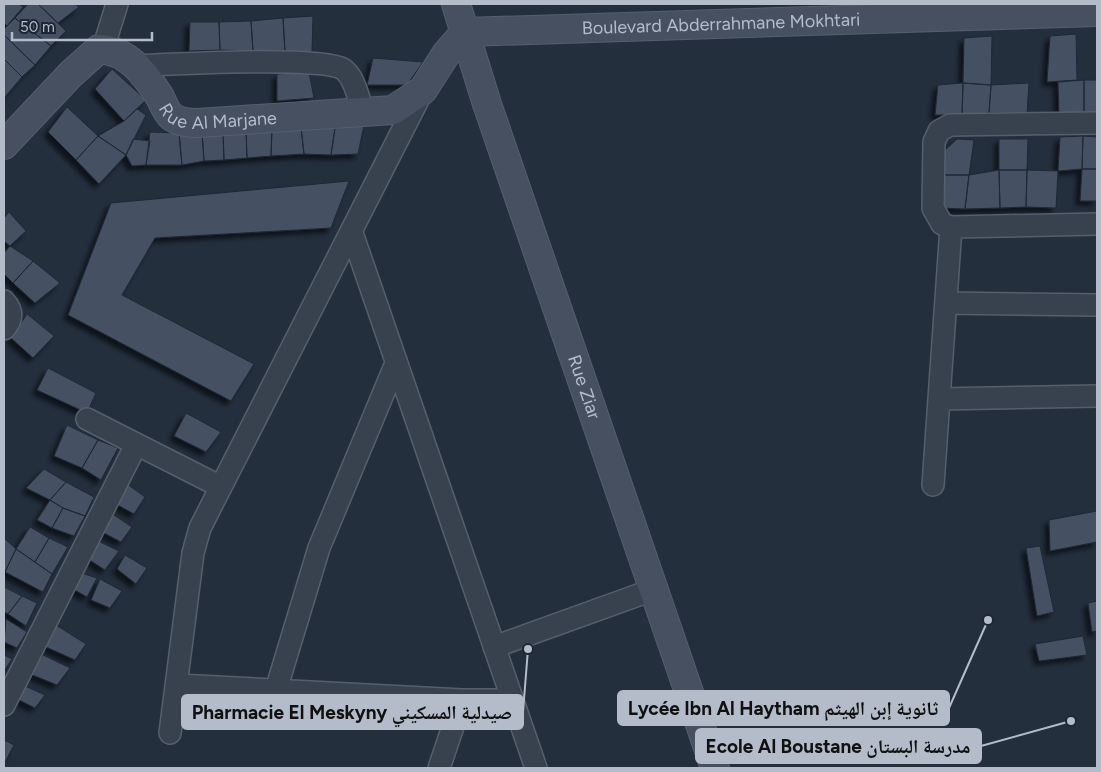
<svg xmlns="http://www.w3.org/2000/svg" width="1101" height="772" font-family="Figtree,'Noto Naskh Arabic',sans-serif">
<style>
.building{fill:#455162;stroke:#1f2835;filter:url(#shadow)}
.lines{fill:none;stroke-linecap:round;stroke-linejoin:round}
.street-casing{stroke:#565f6c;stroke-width:24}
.secondary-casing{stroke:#565f6c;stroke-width:30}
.street{stroke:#38414e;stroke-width:21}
.secondary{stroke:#465061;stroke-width:28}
.labels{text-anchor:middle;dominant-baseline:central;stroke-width:5;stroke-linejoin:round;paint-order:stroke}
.street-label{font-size:18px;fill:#b4bcc9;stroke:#1d2633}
.leader{fill:none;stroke:#b4bcc9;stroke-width:2}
.callout-dot{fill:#b4bcc9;stroke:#1d2633;stroke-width:2}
.callout{fill:#b4bcc9;stroke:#b4bcc9;stroke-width:2}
.callout-label{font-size:19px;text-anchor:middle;font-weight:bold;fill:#111}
</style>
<defs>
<filter id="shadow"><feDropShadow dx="-4.5" dy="4.5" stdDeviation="2.5" flood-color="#0009"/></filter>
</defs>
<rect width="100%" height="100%" fill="#242f3e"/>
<path class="building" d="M4,4H19L23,7L7,26L4,23Z
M28,4H38L66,31L51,46L15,18Z
M38,4H75L79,7L58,23Z
M313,16L312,52H285L283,18Z
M15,18L51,46L35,65L4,35V29Z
M283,18L285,52L253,51L251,21Z
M251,21L253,51L220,50L219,22Z
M190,22H219L220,50L189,51Z
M1076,34L1077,80L1047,82L1050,36Z
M4,35L35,65L22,77L4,59Z
M992,36L991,85L963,83L964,38Z
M373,58L423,62L407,85H367Z
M4,59L22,77L4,98Z
M112,69L146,100L124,121L95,89Z
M309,72L314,98L277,101V74Z
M1084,80H1097V114L1084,115Z
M1084,80V115L1059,114L1058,82Z
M963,83L962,115H935L938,85Z
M963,83L991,85L989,113L962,115Z
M1029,83L1027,113H989L991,85Z
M67,107L98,136L76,160L48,132Z
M137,109L146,115L126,155L98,136L124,121Z
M364,125L358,154L331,155L335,128Z
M272,128L271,156L247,158L246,129Z
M272,128H301L304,154L271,156Z
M301,128H335L331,155L304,154Z
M246,129L247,158L224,160L223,132Z
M150,132L179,133L182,165H146Z
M202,132L204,161L182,165L179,133Z
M202,132H223L224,160L204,161Z
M98,136L126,155L99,184L76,160Z
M1083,136L1097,137V169H1082Z
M1083,136L1082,169L1058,171L1060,137Z
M133,139L150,141L146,165L132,166L126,155Z
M957,139L974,140L969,175H942L944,151Z
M999,139H1028L1027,170H999Z
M1082,169H1097V201H1080Z
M999,170H1027L1026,207L1000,208Z
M999,170L1000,208L965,209L969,175Z
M1027,170L1058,171L1056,208L1026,207Z
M942,175H969L965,209L938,208Z
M349,181L331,228L155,238L122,295L254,364L231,401L68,315L111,203Z
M9,212L26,231L10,246L4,241V218Z
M10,246L33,261L13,283L4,274V253Z
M33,261L60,283L35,303L13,283Z
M27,314L54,336L33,358L11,338Z
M48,368L96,393L87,413L37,390Z
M186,413L221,432L206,452L174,436Z
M67,425L98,440L82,468L54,456Z
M98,440L118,448L101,480L82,468Z
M44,469L66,482L50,500L26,488Z
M66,482L94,497L85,516L63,508L50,500Z
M126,483L145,497L134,514L116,504Z
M50,500L63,508L52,528L37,520Z
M63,508L85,516L74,536L52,528Z
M108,511L132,527L121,542L100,531Z
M1097,511V542L1050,551L1049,520Z
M30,527L49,538L35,562L16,549Z
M4,538L16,549L5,572H4Z
M49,538L68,547L52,574L35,562Z
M96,540L119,551L105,570L88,559Z
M1040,546L1054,612L1037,616L1026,548Z
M16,549L52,574L43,592L5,572Z
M125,555L147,568L136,584L117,569Z
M78,572L97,578L87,597L71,588Z
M100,579L122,591L110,608L91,600Z
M4,587L22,596L8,614L4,612Z
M22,596L37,603L26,626L8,614Z
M1097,601V631L1092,632L1088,603Z
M6,619L27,632L17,648L4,642Z
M56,625L86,644L75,660L46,647Z
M1083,636L1087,655L1039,661L1035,644Z
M4,655L12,659L4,671Z
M43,655L70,668L57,685L30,674Z
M25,686L45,695L35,708L17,699Z
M4,740L14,745L4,764Z"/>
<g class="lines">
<g class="street-casing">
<path id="street" d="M103,49L117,4
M137,66C170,64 323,56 343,69C355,77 359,101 364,114
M1097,123L950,125L939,131L934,142L933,208L942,224L951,227L1097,224
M352,233L536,768
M4,301C13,311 13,319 4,329
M946,303L1097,305
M939,399L1097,396
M87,419L221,487
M933,485L951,227
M494,647L655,589
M178,685L462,700H513
M276,690L319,548L396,363
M4,705L136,445
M170,733L193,553L200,528L423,90
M439,768L462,700"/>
</g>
<g class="secondary-casing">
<g id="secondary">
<path id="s1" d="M456,4L487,104L715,768"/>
<path id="s2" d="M4,145L71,74L99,49C129,51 145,74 160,97C163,103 166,112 172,117C179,122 189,123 198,123L393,110L423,90L446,54L465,32L1097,12"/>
</g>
</g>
<use href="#street" class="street"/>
<use href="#secondary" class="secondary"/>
</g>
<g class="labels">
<g class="street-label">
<text stroke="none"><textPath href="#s2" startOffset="826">Boulevard Abderrahmane Mokhtari</textPath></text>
<text stroke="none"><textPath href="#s2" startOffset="285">Rue Al Marjane</textPath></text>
<text stroke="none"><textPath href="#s1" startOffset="404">Rue Ziar</textPath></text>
</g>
</g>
<path class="leader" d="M988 620L949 708M528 649L523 712M1071 721L981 746"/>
<g class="callout-dot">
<circle cx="988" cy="620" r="5"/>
<circle cx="528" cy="649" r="5"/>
<circle cx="1071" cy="721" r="5"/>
</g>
<g class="callout">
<rect x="618" y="691" width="331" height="34" rx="5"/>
<rect x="182" y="695" width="341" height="34" rx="5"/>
<rect x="696" y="729" width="285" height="34" rx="5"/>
</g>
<g class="callout-label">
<text x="783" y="715">Lycée Ibn Al Haytham ثانوية إبن الهيثم</text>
<text x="352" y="719">Pharmacie El Meskyny صيدلية المسكيني</text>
<text x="838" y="753">Ecole Al Boustane مدرسة البستان</text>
</g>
<rect width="1101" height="772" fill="none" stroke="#b4bcc9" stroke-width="10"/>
<path d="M12 32v8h140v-8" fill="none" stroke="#b4bcc9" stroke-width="2.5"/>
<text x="20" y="32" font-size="15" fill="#b4bcc9" stroke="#1d2633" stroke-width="4" paint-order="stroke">50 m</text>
</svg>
